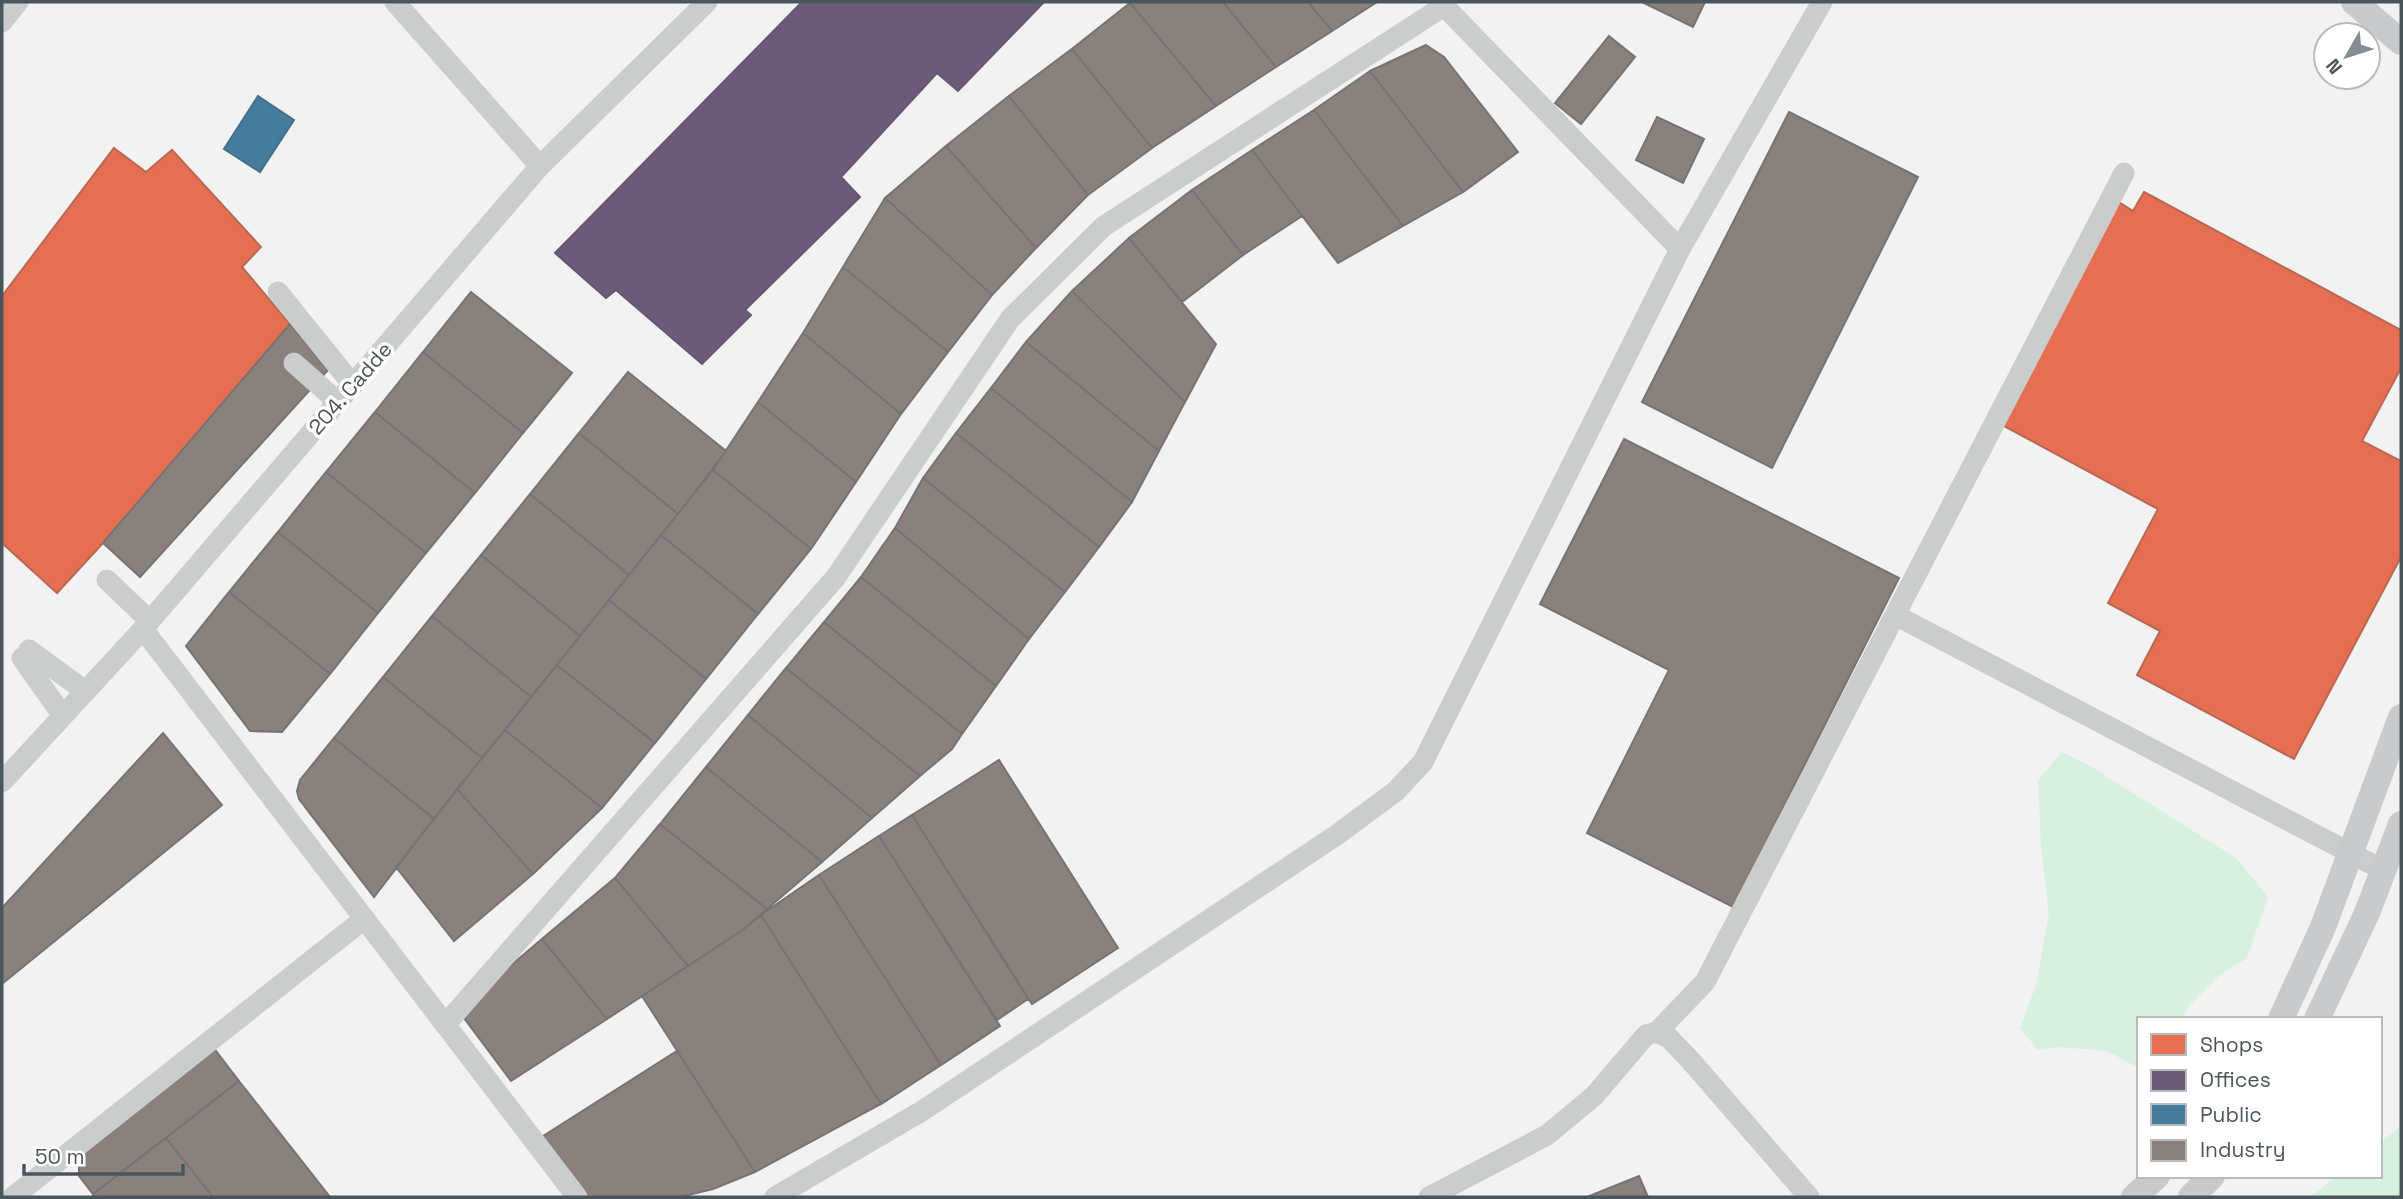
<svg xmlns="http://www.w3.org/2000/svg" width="2403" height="1199" font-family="'Space Grotesk',sans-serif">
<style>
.green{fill:#d8f0de}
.shops{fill:#e76f51;stroke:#b86855;stroke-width:2}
.offices{fill:#6d597a;stroke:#625871;stroke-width:2}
.public{fill:#457b9d;stroke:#46708a;stroke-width:2}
.industry{fill:#8a817c;stroke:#767473;stroke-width:2}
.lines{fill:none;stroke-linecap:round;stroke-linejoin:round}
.minor{stroke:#c9cdce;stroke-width:21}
.major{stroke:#c8cbcd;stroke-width:26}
.labels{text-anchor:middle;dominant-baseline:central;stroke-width:7;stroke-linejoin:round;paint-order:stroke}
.street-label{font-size:21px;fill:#49575d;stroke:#fff}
</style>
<rect width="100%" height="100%" fill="#f2f2f2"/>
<path class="green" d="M2062,752L2090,766L2236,858L2268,897L2247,958L2221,974L2187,1008L2183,1019H2139V1068L2107,1051L2059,1047L2038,1050L2020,1028L2036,985L2049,914L2041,845L2038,780Z
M2401,1126V1197H2310L2337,1176H2380V1143Z"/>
<path class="shops" d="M114,148L146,172L172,150L261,247L242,267L290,324L103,543L57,593L2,543V296Z
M2144,192L2401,330V368L2362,441L2401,461V557L2294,759L2137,675L2160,631L2108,603L2158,509L2004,426L2117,201L2133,211Z"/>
<path class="offices" d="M802,2H1044L958,91L937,73L841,177L860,197L745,310L751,315L702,364L616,290L606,298L555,253Z"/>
<path class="public" d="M258,96L294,120L260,172L224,149Z"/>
<path class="industry" d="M1132,2H1223L1276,67L1216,106L1130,3Z
M1223,2H1308L1332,31L1276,67Z
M1308,2H1377L1332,31Z
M1642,2H1705L1693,27Z
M1130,3L1216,106L1152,148L1072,49Z
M1609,36L1635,57L1581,124L1555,103Z
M1426,45L1444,57L1518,152L1463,192L1370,71Z
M1072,49L1152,148L1088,195L1009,96Z
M1370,71L1463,192L1403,226L1314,110Z
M1009,96L1088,195L1036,248L946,146Z
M1314,110L1403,226L1338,263L1252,150Z
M1789,112L1918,177L1772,468L1642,402Z
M1657,117L1704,139L1683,183L1636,160Z
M946,146L1036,248L992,295L885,198Z
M1252,150L1302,216L1243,255L1192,190Z
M1192,190L1243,255L1182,302L1129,238Z
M885,198L992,295L948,352L843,267Z
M1129,238L1216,344L1185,402L1072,291Z
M843,267L948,352L901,414L803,333Z
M1072,291L1185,402L1159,451L1026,342Z
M471,292L572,373L523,433L423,352Z
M290,324L328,370L140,577L103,543Z
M803,333L901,414L856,482L758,402Z
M1026,342L1159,451L1132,502L991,388Z
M423,352L523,433L475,493L375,412Z
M628,372L726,451L678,514L579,433Z
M991,388L1132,502L1099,547L956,433Z
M758,402L856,482L811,549L713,470Z
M375,412L475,493L426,553L326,472Z
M579,433L678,514L629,575L530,494Z
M956,433L1099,547L1065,592L923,478Z
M1624,439L1899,578L1733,907L1587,833L1669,670L1540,604Z
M713,470L811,549L758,614L661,535Z
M326,472L426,553L378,613L278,532Z
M923,478L1065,592L1029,639L895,528Z
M530,494L629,575L580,636L481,555Z
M895,528L1029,639L996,686L861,577Z
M278,532L378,613L330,674L229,592Z
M661,535L758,614L706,679L609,600Z
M481,555L580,636L531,697L432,616Z
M861,577L996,686L962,734L824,622Z
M229,592L330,674L282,732L250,731L186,646Z
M609,600L706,679L655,743L557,665Z
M432,616L531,697L482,758L383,677Z
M824,622L962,734L952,749L920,776L786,668Z
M557,665L655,743L602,808L505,730Z
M786,668L920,776L872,818L748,715Z
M383,677L482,758L434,819L334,738Z
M748,715L872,818L822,862L706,767Z
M505,730L602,808L533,874L457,789Z
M163,733L222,805L2,984V908Z
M334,738L434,819L374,897L299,799L297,791L300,780Z
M999,760L1118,948L1032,1004L912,815Z
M706,767L822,862L767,909L660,824Z
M457,789L533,874L454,941L396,867Z
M912,815L1028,999L997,1020L879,836Z
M660,824L767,909L744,929L688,966L615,878Z
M879,836L1000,1026L941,1065L819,875Z
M819,875L941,1065L881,1104L761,915Z
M615,878L688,966L607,1019L542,939Z
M761,915L881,1104L755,1172L642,996L744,929Z
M542,939L607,1019L511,1081L458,1010Z
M213,1047L239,1081L93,1194L79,1176V1150Z
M677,1051L755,1172L713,1189L680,1197H585L540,1138Z
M239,1081L330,1197H213L166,1138Z
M166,1138L213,1197H93V1194Z
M1639,1176L1648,1197H1587Z"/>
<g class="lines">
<path class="minor" d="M395,2L540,166
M2,22L18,2
M278,292L353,385
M294,363L338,402
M107,580L150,621
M1895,615L2383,870
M143,629L577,1197
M29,650L85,691
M22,658L63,716
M2,782L143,629L540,166L707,2
M445,1025L836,577L1010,319L1104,226L1444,6L1680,249
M1657,1032L1705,982L2124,173
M13,1197L364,919
M775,1197L922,1111L1338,834L1396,791L1423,762L1680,249L1822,2
M1429,1197L1547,1135L1594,1096L1646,1035L1657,1032L1669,1038L1691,1061L1809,1197"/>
<path class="major" d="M2354,2L2401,42
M2281,1019L2323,927L2401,717
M2317,1019L2367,913L2401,824
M2134,1197L2157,1176
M2191,1197L2212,1176"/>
</g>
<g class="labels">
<g class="street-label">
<text transform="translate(350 388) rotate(-49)">204. Cadde</text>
</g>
</g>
<rect width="2403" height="1199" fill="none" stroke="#49575d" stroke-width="7"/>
<rect x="2137" y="1017" width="245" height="161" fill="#ffffff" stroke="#b6bcbe" stroke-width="2"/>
<rect x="2151" y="1034" width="35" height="21" fill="#e76f51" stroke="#b6bcbe" stroke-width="2"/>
<text x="2200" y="1052" font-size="21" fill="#49575d">Shops</text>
<rect x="2151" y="1070" width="35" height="21" fill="#6d597a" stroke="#b6bcbe" stroke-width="2"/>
<text x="2200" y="1087" font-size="21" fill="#49575d">Offices</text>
<rect x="2151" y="1104" width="35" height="21" fill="#457b9d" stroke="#b6bcbe" stroke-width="2"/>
<text x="2200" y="1122" font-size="21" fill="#49575d">Public</text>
<rect x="2151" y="1140" width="35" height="21" fill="#8a817c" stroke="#b6bcbe" stroke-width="2"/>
<text x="2200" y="1157" font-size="21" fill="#49575d">Industry</text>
<g transform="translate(2347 56) rotate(231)"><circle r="33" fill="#ffffff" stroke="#b6bcbe" stroke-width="2"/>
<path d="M0-5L12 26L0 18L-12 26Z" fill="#848d91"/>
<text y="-10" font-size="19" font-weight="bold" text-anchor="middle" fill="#49575d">N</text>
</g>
<path d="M24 1164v10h159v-10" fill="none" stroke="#49575d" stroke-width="3.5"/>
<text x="35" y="1164" font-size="21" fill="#49575d" stroke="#ffffff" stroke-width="5" paint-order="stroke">50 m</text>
</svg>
